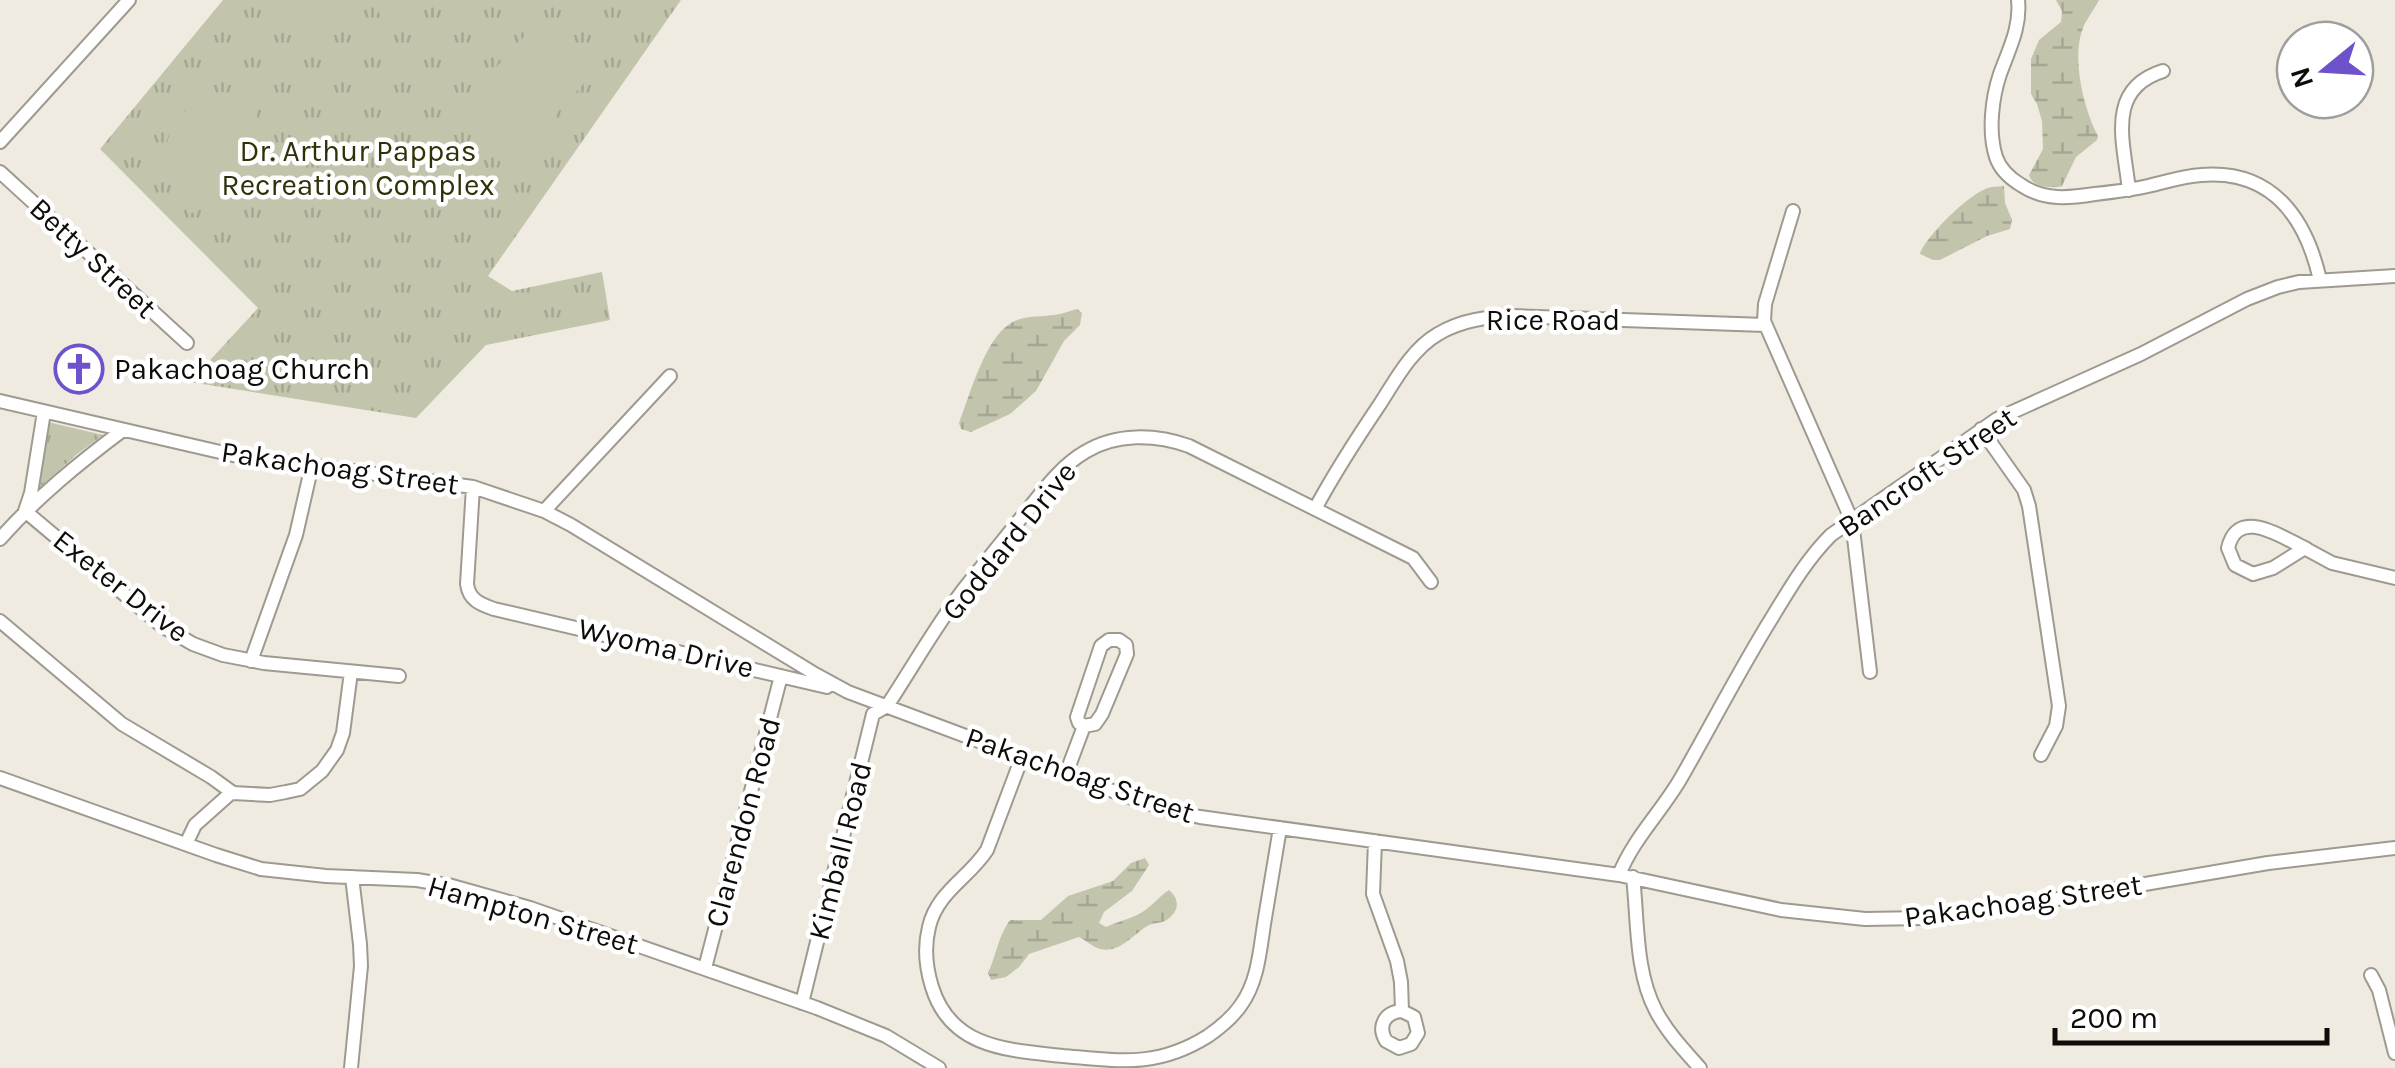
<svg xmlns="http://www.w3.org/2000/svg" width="2395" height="1068" font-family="Karla,sans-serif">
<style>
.grass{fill:url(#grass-tufts)}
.wetland{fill:url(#wetland-marsh)}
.pitch{fill:#c2c4ac}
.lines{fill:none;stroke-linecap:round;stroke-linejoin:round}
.minor-casing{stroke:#9f9a90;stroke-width:16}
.minor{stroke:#fff;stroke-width:12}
.labels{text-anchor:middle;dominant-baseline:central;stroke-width:9;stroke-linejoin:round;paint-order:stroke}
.park-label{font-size:30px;fill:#303106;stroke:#fff}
.street-label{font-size:30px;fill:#0e0c09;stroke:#fff}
.poi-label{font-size:30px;fill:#0e0c09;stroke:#fff;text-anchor:start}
</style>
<defs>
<pattern id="grass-tufts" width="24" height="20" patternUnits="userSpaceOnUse" patternTransform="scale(2.5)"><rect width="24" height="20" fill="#c2c4ac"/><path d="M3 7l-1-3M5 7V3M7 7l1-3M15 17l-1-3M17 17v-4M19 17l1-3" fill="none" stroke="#a6a793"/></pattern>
<pattern id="wetland-marsh" width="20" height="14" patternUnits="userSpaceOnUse" patternTransform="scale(2.5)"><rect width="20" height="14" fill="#c2c4ac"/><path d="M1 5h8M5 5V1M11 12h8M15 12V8" fill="none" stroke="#a6a793"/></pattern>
</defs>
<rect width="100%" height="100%" fill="#f0ebe0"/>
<path class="grass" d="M223,0H681L488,276L512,291L602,272L610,320L486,345L416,418L190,382L258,308L100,149Z
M48,422L103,435L77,454L36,491Z"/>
<path class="wetland" d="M2056,0H2099C2094,10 2087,18 2083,28C2071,58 2084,110 2098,136L2097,140L2076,157L2062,186C2050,188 2033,188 2029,175L2043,149L2042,121L2037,104L2031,94V59L2039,40L2061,22L2062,11Z
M2004,186L2005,203L2012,220L2010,229L1987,236L1940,260H1933L1920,254C1925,237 1970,193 1988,188C1993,186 1998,187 2004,186Z
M1077,309L1082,313L1080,325L1064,341L1036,391L1010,414L971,432L961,429L959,423C970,395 986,333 1015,321C1028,315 1040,317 1054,315C1062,314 1069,311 1077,309Z
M1145,858L1149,865L1132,891L1104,912L1099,923L1106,927C1116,922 1127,920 1137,915C1150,909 1158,897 1169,890C1181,900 1179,913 1165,921C1160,923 1154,923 1149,925C1134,933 1120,954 1100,949C1093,947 1085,940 1079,937L1029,954L1019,967L1006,977L991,980L988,973C996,956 998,936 1010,920H1041L1068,896L1113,881L1131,863Z"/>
<path class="pitch" d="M268,0H362L360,4L277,35Z
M374,0H433L384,25Z
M541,18L597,69L507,168L451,117Z
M220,92L250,94L276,174L273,183L189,214C181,203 173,192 169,179C156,138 181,101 220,92Z"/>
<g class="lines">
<g class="minor-casing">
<path id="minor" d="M2018,0C2021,27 2009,49 2000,74C1992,98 1988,132 1996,157C2000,169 2011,179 2021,185C2045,201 2069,198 2095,194C2113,192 2131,190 2148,186C2166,182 2183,176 2201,175C2272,169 2306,218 2320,280
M0,142L129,0
M0,172L187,343
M2129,190C2124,143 2105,89 2163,71
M1793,211L1765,304L1764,321L1852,521L1870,672
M0,401L233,455L473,487L544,511L571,525L815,674L848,692L1126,796L1168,810L1200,817L1619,875L1781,910L1865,919L1923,918L1975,913L2268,863L2395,848
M44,412L31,493L25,511L162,626L193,644L223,655L264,663L399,676
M1981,429L2024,490L2029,506L2059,706L2056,726L2041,755
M473,487L467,584C469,600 480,604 494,609L827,687
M1315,509C1335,472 1357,438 1380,404C1396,379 1412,349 1438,334C1461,320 1487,317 1512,316L1765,325
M544,511L670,376
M0,539C37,497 79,463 123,430
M2305,548L2273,568L2253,574L2235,565L2228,548C2238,506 2281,537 2305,548L2308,550L2332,563L2395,578
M0,621L122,724L211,777L233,793L270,795L286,792L300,789L322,771L337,750L343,733L351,672
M251,661L296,535L312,465
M1022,757L987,850C969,878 937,892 929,927C924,947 926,968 932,987C951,1049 1009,1050 1063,1056C1120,1061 1157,1068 1208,1036C1221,1027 1232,1018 1241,1005C1259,980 1260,947 1265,918C1270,888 1275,858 1280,828
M1066,774L1084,726L1079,723L1077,717L1101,646L1109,640H1119L1126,645L1127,654L1102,714L1095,724L1084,726
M0,778L216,855L261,869L326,876L417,880L452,886L530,908L817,1008L886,1036L939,1068
M1375,841L1373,894L1397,961L1401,982L1402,1011C1385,1012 1377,1026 1386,1041L1399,1048L1411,1044L1418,1033L1414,1017L1402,1011
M186,844L195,825L232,792
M1619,875C1633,839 1662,811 1681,778C1712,724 1740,669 1773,616C1790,588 1807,559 1831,535L1997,419L2141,354L2247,299L2278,287L2299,282L2395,276
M1633,877C1638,920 1635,972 1656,1011C1667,1032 1684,1050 1700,1068
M705,968L781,676
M2371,975L2379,990L2395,1053
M802,1003L873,714L887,706C912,668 935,627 963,590C982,566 1002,542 1021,518C1040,495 1059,467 1085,452C1116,433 1155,434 1189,446L1413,558L1431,582
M351,1068L361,966L360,944L352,877"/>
</g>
<use href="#minor" class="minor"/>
</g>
<defs>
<g id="church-ring" transform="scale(2.5)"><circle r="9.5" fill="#fff" stroke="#6d52cb" stroke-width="1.5"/><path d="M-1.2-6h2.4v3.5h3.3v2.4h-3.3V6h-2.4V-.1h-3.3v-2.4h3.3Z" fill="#6d52cb"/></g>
</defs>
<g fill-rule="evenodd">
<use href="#church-ring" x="79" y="369"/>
</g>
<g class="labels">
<g class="park-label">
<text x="358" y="151">Dr. Arthur Pappas<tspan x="358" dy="34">Recreation Complex</tspan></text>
</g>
<g class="street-label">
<text transform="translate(93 258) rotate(43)">Betty Street</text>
<text x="1553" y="320">Rice Road</text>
<text transform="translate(340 468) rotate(8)">Pakachoag Street</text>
<text transform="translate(1927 472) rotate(-34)">Bancroft Street</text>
<text transform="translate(1009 541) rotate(-51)">Goddard Drive</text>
<text transform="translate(121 586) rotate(38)">Exeter Drive</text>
<text transform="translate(666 648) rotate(13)">Wyoma Drive</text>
<text transform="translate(1080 775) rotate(19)">Pakachoag Street</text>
<text transform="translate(743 822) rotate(-75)">Clarendon Road</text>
<text transform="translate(840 851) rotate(-76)">Kimball Road</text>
<text transform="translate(2023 901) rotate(-8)">Pakachoag Street</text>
<text transform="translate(533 915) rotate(16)">Hampton Street</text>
</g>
<g class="poi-label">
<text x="114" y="369">Pakachoag Church</text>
</g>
</g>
<g transform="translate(2325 70) rotate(252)"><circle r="48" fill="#ffffff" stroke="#9f9e9d" stroke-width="2.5"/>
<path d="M0-8L18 38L0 25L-18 38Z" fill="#6d52cb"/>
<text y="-15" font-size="28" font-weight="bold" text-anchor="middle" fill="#0e0c09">N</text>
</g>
<path d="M2055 1028v15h272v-15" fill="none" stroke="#0e0c09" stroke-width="5"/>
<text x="2070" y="1028" font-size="30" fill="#0e0c09" stroke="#ffffff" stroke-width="8" paint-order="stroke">200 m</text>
</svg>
